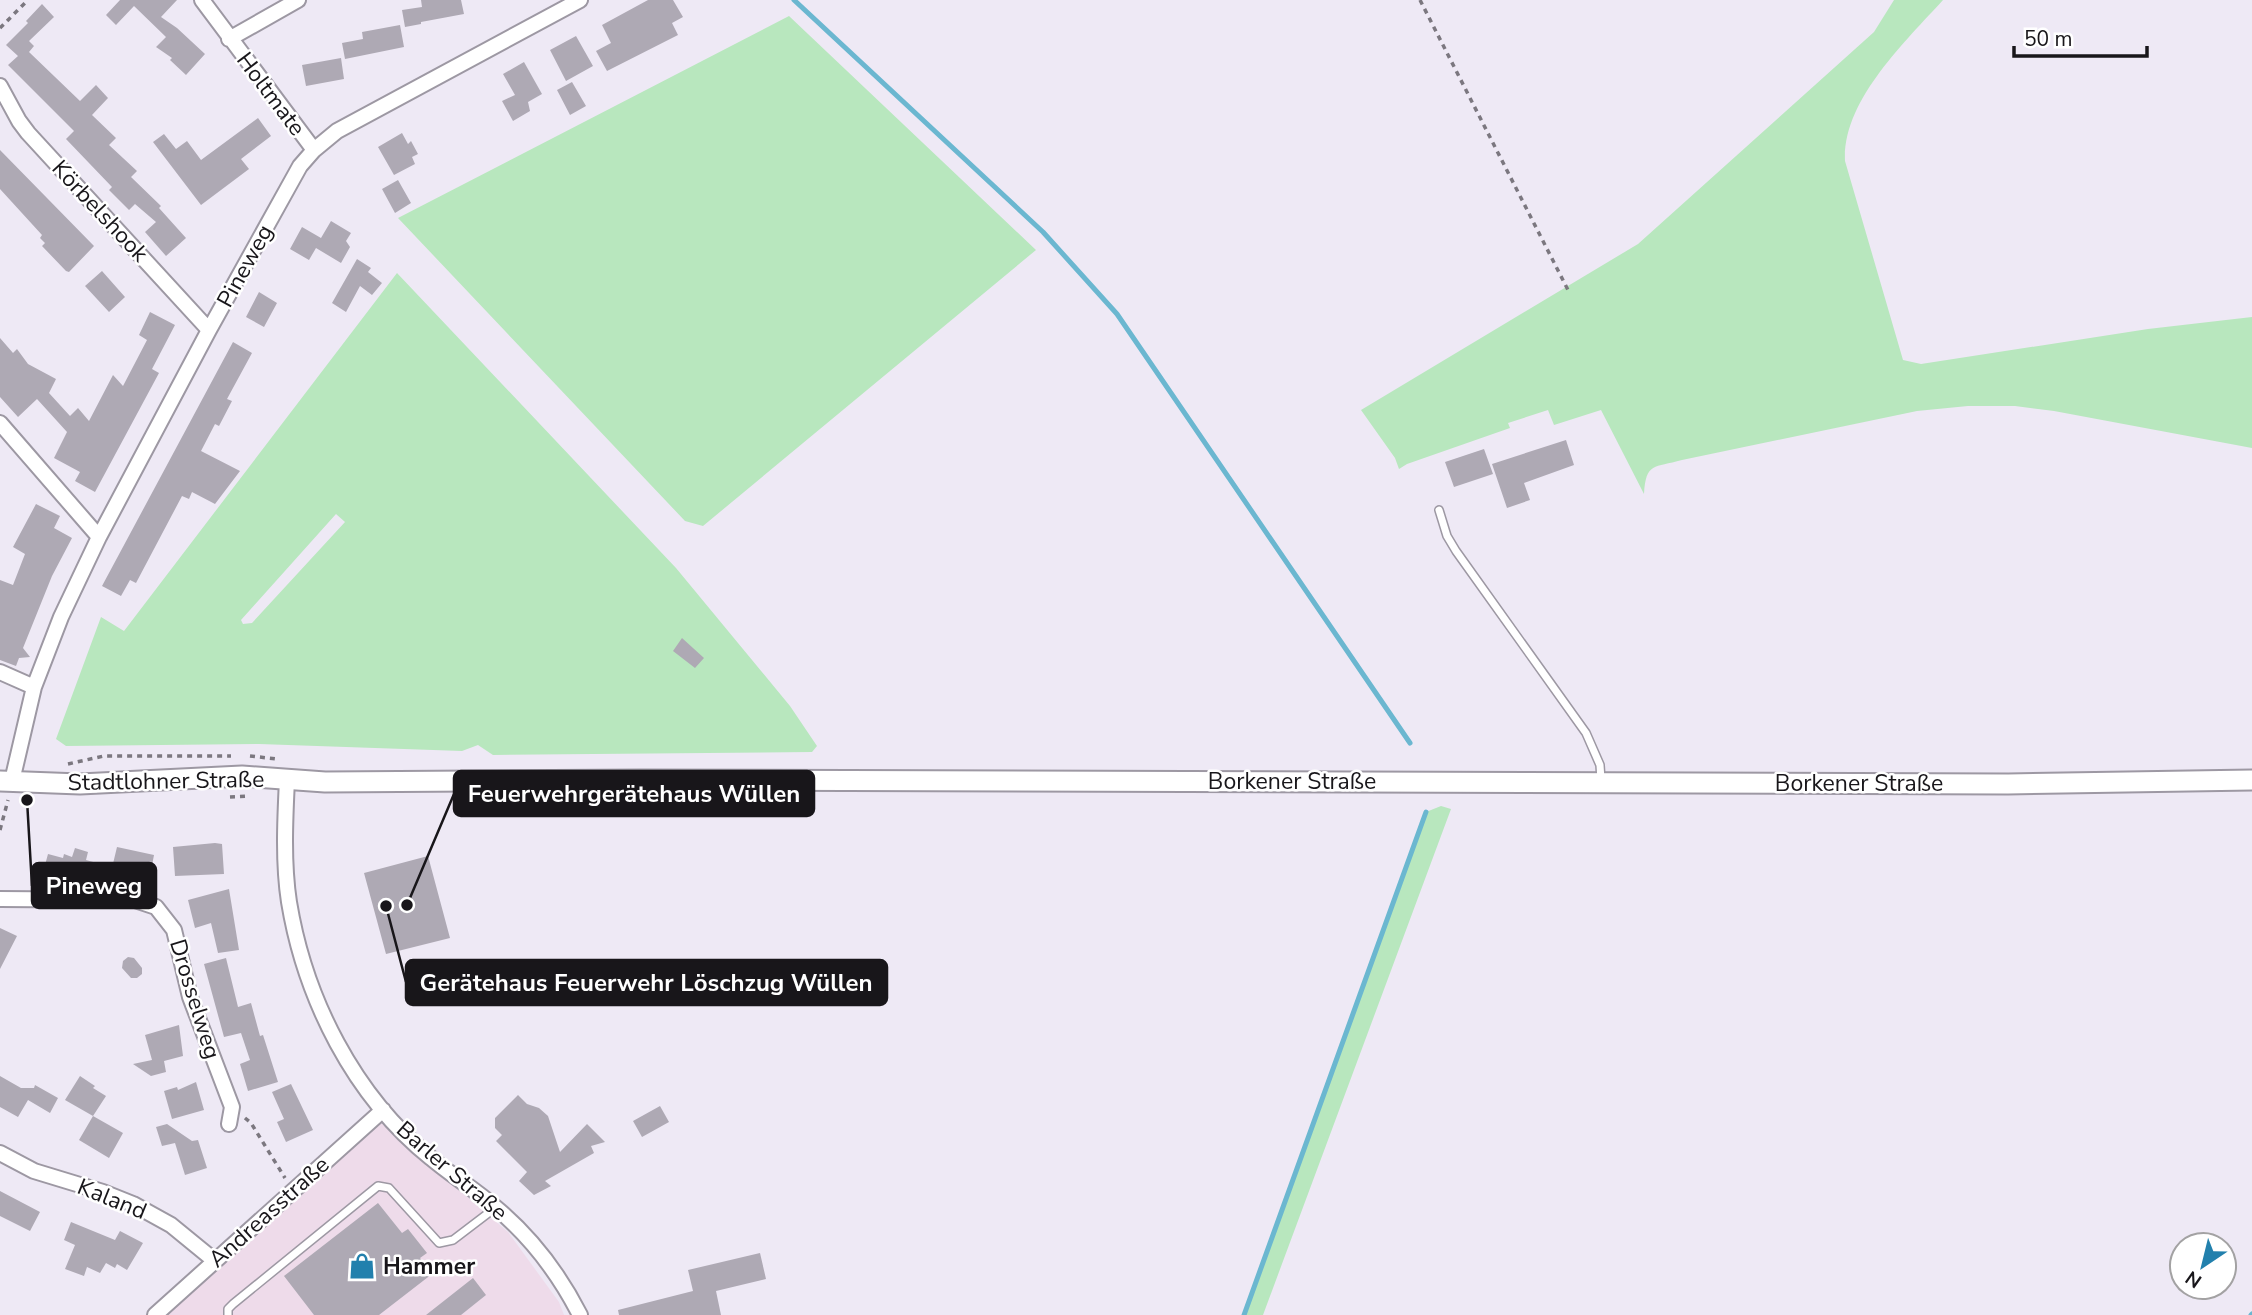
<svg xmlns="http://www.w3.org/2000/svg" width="2252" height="1315" font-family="'Nunito Sans',sans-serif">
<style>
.industrial{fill:#eedbea}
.green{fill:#b8e7be;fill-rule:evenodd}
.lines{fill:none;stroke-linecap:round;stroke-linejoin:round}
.stream{stroke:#6bb7d0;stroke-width:5}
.building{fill:#aea9b4}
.lane-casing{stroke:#9d98a3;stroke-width:10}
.street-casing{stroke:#9d98a3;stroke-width:18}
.secondary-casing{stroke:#9d98a3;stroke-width:23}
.path{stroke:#7b777f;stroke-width:3.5;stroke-dasharray:5 5;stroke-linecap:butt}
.lane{stroke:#fff;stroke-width:7}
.street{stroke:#fff;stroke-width:14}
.secondary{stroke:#fff;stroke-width:19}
.labels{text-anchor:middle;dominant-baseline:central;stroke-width:5;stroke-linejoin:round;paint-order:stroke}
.street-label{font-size:23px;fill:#18161a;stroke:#fff}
.poi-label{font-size:23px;font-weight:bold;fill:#18161a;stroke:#fff;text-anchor:start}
.leader{fill:none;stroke:#18161a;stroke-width:2.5}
.callout-dot{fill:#18161a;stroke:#fff;stroke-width:2.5}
.callout{fill:#18161a;stroke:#18161a;stroke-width:2.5}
.callout-label{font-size:24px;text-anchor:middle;font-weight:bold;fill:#fff}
</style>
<rect width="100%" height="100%" fill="#eee9f5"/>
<path class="industrial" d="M380,1122L508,1232L559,1302L564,1315H166Z"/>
<path class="green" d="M1894,0H1943C1905,42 1842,101 1845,161L1903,360L1921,364L2148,329L2252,317V448L2054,411L2015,406H1968L1917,411L1682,460C1654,468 1646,462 1644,494L1601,410L1554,425L1548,410L1508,423L1510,428L1407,464L1399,469L1395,458L1361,410L1638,244L1874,32Z
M789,16L1036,250L703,526L685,521L398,218Z
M397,273L676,568L790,706L817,746L812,752L493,755L478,745L462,751L259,744L66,746L56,739L101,617L124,631ZM336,514L345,522L252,623L243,624L241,620Z
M1441,806L1451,809L1263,1315H1244L1426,812Z"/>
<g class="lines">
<path class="stream" d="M794,0L1043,232L1117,314L1410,743
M1244,1315L1426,812
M2251,1315L2252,1314"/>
</g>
<path class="building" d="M120,0H177L161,17L177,28L205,54L186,75L170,60L172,58L156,47L166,37L134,6L116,25L106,15Z
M421,0H461L464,14L421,22V24L405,27L402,10L422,7Z
M648,0H673L683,17L672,23L678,35L607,71L596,51L611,43L602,25Z
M42,4L54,17L29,41L34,46L29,52L80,101L96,85L108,98L92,115L116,138L109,145L137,171L131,177L161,206L159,208L186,238L166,256L145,232L156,222L135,204L129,210L109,190L112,187L66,139L74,131L8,65L18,56L6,45L28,23L26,21Z
M400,25L404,47L345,59L342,43L363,39L362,32Z
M576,36L593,66L566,81L550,50Z
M341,58L344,79L306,86L302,65Z
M524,62L542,94L528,102L530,111L513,121L502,101L515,95L503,74Z
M572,82L586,106L570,115L557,90Z
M258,118L271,136L241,159L249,169L201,205L153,142L164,134L176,149L187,141L201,160Z
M402,133L408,144L411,141L418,154L412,157L415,164L394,175L378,147Z
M0,150L94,246L69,272L66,271L42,246L45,243L40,238L42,235L0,189Z
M398,180L411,203L395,213L382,189Z
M331,221L351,233L346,241L350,247L341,263L316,248L309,260L290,249L302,227L321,238Z
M357,259L371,268L368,272L382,283L372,295L360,286L346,312L332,303Z
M102,271L125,297L109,312L85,286Z
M259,292L277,303L264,327L246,317Z
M150,312L175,325L152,369L159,373L95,492L75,481L80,472L54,458L67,432L37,399L18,417L0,397V338L13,353L17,349L28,364L56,379L49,393L70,416L78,408L89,421L113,375L123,386L147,340L139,335Z
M233,342L252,353L227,399L232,401L219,426L215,424L201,451L240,471L215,504L192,492L189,499L182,496L136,583L130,580L121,596L102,586Z
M1566,440L1574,465L1524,483L1530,500L1507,508L1492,464Z
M1484,449L1493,474L1454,487L1445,462Z
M36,504L60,516L54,528L72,538L52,576L23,648L30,657L19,658L16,666L0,660V580L13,585L25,554L13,547Z
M682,638L704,658L695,668L673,651Z
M215,843L222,844L224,874L175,876L173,847Z
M117,847L154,855L149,881L111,872Z
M75,848L88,852L86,860L97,863L91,885L65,878L64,881L42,876L48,854L63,858L64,854L72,857Z
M428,856L450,938L386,954L364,873Z
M229,889L239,950L218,953L211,923L195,928L188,900Z
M0,928L17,936L0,969Z
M128,957L134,958L142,968V974L137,978H131L122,968L123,961Z
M226,958L238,1007L251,1003L260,1036L263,1035L278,1082L248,1091L240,1064L250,1060L241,1033L224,1037L204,964Z
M179,1025L183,1056L164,1061L166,1072L151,1076L133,1064L152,1060L145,1035Z
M0,1076L21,1088H34L35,1085L58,1098L50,1113L28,1100L18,1117L0,1107Z
M80,1076L95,1086L93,1088L106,1096L93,1116L65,1100Z
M196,1082L204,1110L172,1119L164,1091L177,1087L178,1090Z
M291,1084L313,1130L286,1142L277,1122L284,1119L272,1092Z
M518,1095L527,1104L539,1108L548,1116L560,1152L587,1124L605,1142L591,1146L594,1153L545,1181L551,1186L534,1195L519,1181L527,1172L496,1141L502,1135L495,1128V1118Z
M660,1106L669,1122L642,1137L633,1121Z
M93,1116L123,1133L109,1158L79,1140Z
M167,1124L192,1141L198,1140L207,1168L185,1175L175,1143L162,1146L156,1127Z
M0,1191L40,1212L30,1231L0,1216Z
M378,1203L402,1233L408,1229L427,1253L420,1258L432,1274L379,1315H314L284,1276Z
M71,1222L115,1240L120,1231L143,1243L127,1270L117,1264L115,1268L106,1263L100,1273L87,1267L84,1276L65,1269L75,1245L64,1240Z
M760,1253L766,1279L716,1291L721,1315H619L618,1310L693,1291L688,1270Z
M473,1278L486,1295L461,1315H426Z"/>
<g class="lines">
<g class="lane-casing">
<path id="lane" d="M1439,510L1447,536L1456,551L1586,733L1600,765L1601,780
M228,1315V1309L233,1304L378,1186L389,1188L439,1243L453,1240L495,1208"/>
</g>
<g class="street-casing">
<path id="street" d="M202,0L314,150
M229,39L298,0
M0,86L19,121L28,133L209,330
M0,423L99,537
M0,672L34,687
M287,780C285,820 283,863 289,902C305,999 354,1096 431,1158C451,1175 474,1189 495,1207C530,1236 559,1274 580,1315
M12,781L34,687L61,617L99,537L209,330L300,166L314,150L337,131L580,0
M0,899L135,900L156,907L174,930L190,997L232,1107L229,1124
M0,1153L34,1171L103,1192L133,1204L171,1225L215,1261
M155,1315L383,1110"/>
</g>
<g class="secondary-casing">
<path id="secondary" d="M0,781L80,784L242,776L325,782L641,780L2008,784L2252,780"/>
</g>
<path class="path" d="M1420,0L1568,290
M0,28L28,0
M250,756L277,759
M68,764L104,756H231
M230,797L250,796
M0,830L8,800
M245,1118L251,1123L285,1178"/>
<use href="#lane" class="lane"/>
<use href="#street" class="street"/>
<use href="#secondary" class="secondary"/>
</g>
<defs>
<g id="shop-bare" transform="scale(2.1)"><path d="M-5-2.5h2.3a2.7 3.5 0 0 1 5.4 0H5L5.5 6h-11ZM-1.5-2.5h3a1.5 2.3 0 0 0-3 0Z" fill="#2280ad" stroke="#fff" stroke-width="2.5" paint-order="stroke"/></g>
</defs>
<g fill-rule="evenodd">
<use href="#shop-bare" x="362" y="1266"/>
</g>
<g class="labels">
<g class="street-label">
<text transform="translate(271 94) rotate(53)">Holtmate</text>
<text transform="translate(100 211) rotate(47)">Körbelshook</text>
<text transform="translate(245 266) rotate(-61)">Pineweg</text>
<text transform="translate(166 781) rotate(-1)">Stadtlohner Straße</text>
<text x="1292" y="781">Borkener Straße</text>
<text x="1859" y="783">Borkener Straße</text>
<text transform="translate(195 999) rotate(73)">Drosselweg</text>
<text transform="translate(452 1171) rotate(41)">Barler Straße</text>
<text transform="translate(112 1199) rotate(22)">Kaland</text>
<text transform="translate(269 1212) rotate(-42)">Andreasstraße</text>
</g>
<g class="poi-label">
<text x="383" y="1266">Hammer</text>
</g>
</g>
<path class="leader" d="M407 905L454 794M27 800L32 886M386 906L406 982"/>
<g class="callout-dot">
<circle cx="407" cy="905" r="7"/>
<circle cx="27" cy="800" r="7"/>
<circle cx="386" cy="906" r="7"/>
</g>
<g class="callout">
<rect x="454" y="771" width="360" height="45" rx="7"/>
<rect x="32" y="863" width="124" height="45" rx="7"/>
<rect x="406" y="960" width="481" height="45" rx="7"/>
</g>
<g class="callout-label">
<text x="634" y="802">Feuerwehrgerätehaus Wüllen</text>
<text x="94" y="894">Pineweg</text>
<text x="646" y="991">Gerätehaus Feuerwehr Löschzug Wüllen</text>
</g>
<g transform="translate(2203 1266) rotate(215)"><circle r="33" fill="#ffffff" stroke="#a3a2a3" stroke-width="2"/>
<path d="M0-5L12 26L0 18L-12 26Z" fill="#2280ad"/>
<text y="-10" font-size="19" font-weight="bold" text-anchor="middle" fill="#18161a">N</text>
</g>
<path d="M2014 46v10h133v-10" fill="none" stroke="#18161a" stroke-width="3.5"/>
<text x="2024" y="46" font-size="21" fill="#18161a" stroke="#ffffff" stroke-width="5" paint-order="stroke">50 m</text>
</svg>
